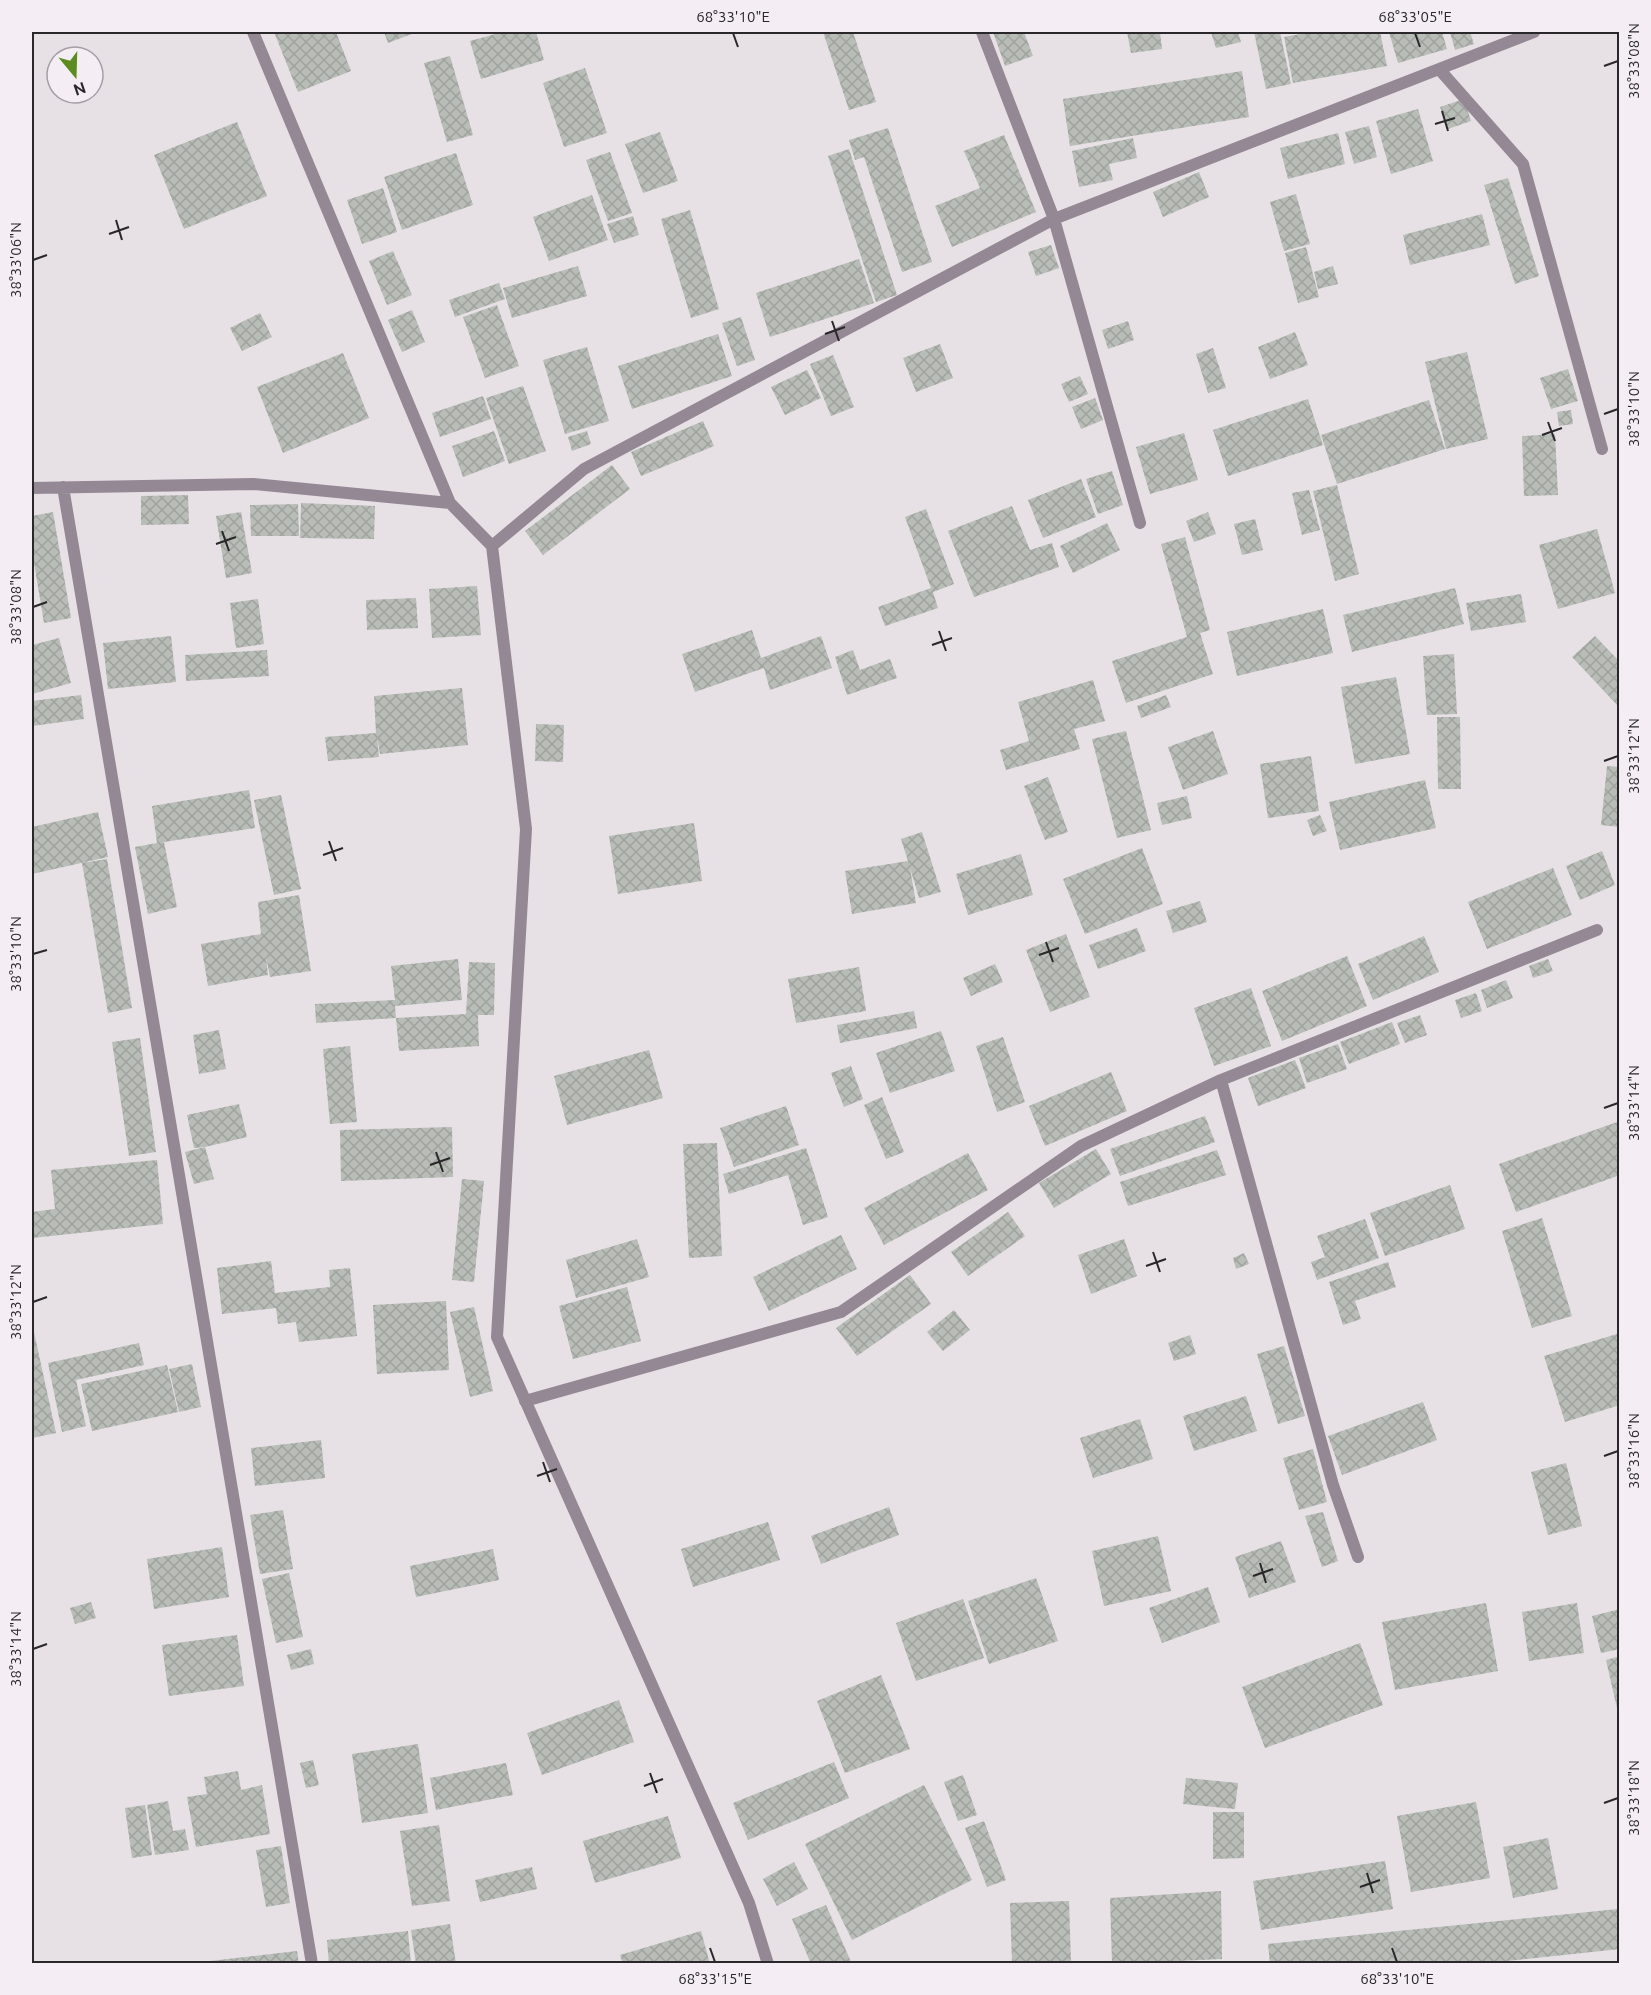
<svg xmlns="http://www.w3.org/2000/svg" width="1651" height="1995" font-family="Ubuntu,sans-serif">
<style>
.building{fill:url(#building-cross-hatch)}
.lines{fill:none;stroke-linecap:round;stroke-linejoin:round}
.minor{stroke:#958895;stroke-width:12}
.ticks{fill:none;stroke:#292729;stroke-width:2}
.neatline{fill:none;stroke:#292729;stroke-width:2}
.ticks-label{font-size:15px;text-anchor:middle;fill:#292729}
</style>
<defs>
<pattern id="building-cross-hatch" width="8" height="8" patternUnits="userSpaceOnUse" patternTransform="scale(1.5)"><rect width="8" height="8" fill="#b9bdb7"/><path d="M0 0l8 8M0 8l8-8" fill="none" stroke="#9fa29d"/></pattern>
</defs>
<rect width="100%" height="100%" fill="#e7e1e6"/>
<path class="building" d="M274,32H336L351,71L298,92Z
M384,32H417L388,43Z
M503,32H536L544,60L481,79L470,41Z
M823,32H853L876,102L849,110Z
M993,32H1024L1033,56L1005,66Z
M1127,32H1160L1162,49L1131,53Z
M1211,32H1238L1241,42L1216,48Z
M1254,32H1280L1291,84L1266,89Z
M1312,32H1380L1387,66L1293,83L1284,37Z
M1389,32H1442L1447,49L1398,63Z
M1450,32H1470L1474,44L1455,50Z
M450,56L473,135L447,142L424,63Z
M585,68L607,133L564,147L543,83Z
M1242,71L1249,117L1070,146L1063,99Z
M1464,99L1471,121L1448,129L1440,107Z
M1418,109L1433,161L1391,174L1376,121Z
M237,122L267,196L184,229L154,155Z
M1369,126L1377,157L1354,164L1345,132Z
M888,128L932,262L902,272L864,157L855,160L849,140Z
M660,132L678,181L643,193L625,144Z
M1338,133L1345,164L1288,179L1280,148Z
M1004,135L1036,212L952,247L935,206L980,188L964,151Z
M1133,138L1137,158L1109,164L1113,180L1079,187L1072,151Z
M849,149L897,295L876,302L828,156Z
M610,152L632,213L608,221L586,160Z
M456,153L473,205L402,230L384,177Z
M1199,172L1209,197L1163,217L1153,192Z
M1508,178L1539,276L1515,284L1484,185Z
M383,188L397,232L362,244L347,200Z
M1296,194L1310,244L1284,251L1270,202Z
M592,195L608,240L549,261L533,217Z
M690,210L719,309L691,318L661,219Z
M1482,214L1490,245L1410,265L1403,235Z
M633,216L639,235L614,243L607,224Z
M1051,245L1059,268L1036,276L1028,252Z
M1306,247L1319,297L1298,303L1285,253Z
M393,251L412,295L387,305L369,261Z
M859,259L874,303L770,337L756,293Z
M578,266L587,296L512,318L503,288Z
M1333,266L1338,284L1318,289L1314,272Z
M499,283L505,299L455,317L449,300Z
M497,305L519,366L485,378L463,317Z
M412,310L425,342L402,352L388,320Z
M260,313L272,337L242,351L230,328Z
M741,317L755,360L737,366L722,323Z
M1128,321L1134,340L1108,349L1102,330Z
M1295,332L1308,365L1270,379L1258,347Z
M718,334L732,376L632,409L618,366Z
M940,344L953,378L916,392L903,358Z
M587,347L609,421L565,434L543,360Z
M1213,348L1226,388L1208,393L1196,354Z
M1467,352L1488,439L1446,449L1425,362Z
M343,353L369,418L283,453L257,387Z
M833,355L854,407L831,416L810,364Z
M1568,369L1578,401L1551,409L1540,378Z
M807,370L821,398L785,415L771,387Z
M1080,376L1088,394L1069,402L1061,384Z
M523,386L546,451L509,464L486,398Z
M483,396L491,419L440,437L432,413Z
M1095,398L1103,420L1081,429L1072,407Z
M1308,399L1323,445L1228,476L1213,430Z
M1429,400L1445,449L1337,484L1321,435Z
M1571,410L1573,424L1559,426L1557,412Z
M703,421L714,446L641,476L631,452Z
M494,431L505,461L463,477L452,446Z
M587,431L591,444L572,451L568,437Z
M1184,433L1198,480L1150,494L1136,447Z
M1555,434L1558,495L1524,496L1522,436Z
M612,465L630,489L543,555L525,531Z
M1112,471L1123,505L1098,514L1086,479Z
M1081,479L1096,517L1043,538L1028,500Z
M1337,485L1359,574L1335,581L1313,491Z
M1309,490L1320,530L1302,535L1292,493Z
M188,495L189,524L141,525V496Z
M301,503L375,506L374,539L300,538Z
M298,504L299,536H251L250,505Z
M1012,506L1030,550L1052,543L1059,567L974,597L948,531Z
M926,509L954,584L933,592L938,608L885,626L878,607L931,588L905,517Z
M53,512L71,618L44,623L32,551V516Z
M241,512L252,573L226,578L216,516Z
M1208,512L1216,534L1194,542L1186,521Z
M1255,519L1263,550L1242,555L1234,524Z
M1107,523L1120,550L1073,573L1060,546Z
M1597,529L1615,593L1558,609L1539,545Z
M1185,537L1210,630L1200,633L1213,674L1126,703L1112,661L1187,637L1161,544Z
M477,586L481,635L432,638L429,589Z
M1455,588L1464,624L1352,652L1343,615Z
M1521,594L1526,622L1471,631L1466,603Z
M416,598L418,628L367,630L366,600Z
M258,599L264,644L236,648L230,603Z
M1323,609L1333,653L1237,676L1227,632Z
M752,630L761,658L821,636L832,668L770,690L764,668L695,692L682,654Z
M171,636L176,682L108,689L103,643Z
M1595,636L1620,662V708L1572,657Z
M59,638L71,683L32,694V645Z
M267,650L269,676L186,681L185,655Z
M853,650L860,670L890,659L897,678L847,695L835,657Z
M1454,654L1457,714L1427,715L1423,656Z
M1396,677L1410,754L1355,764L1341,687Z
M1093,680L1105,721L1074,729L1080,749L1006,770L1000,750L1029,741L1018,702Z
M462,688L468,745L380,754L377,737L379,757L328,761L325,737L376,733L374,696Z
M81,695L84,719L32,726V701Z
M1166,695L1171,707L1141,718L1137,706Z
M1437,717H1460L1461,789H1438Z
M536,724L564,725L563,762L535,761Z
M1126,731L1151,830L1117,838L1092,739Z
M1213,731L1228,774L1183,790L1168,747Z
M1311,756L1319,811L1268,818L1260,764Z
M1607,766L1620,767V827L1601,825Z
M1048,777L1068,832L1045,840L1024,786Z
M1425,780L1436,828L1340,850L1329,802Z
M249,790L255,828L164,842L177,907L148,914L135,847L157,843L152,806Z
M281,795L301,889L274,895L254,800Z
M1187,796L1192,818L1162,825L1157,803Z
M98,812L108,857L32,874V827Z
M1320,815L1327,831L1313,836L1307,820Z
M694,823L702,881L618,894L609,836Z
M922,832L941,892L919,898L910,868L916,903L852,914L845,871L908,861L901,839Z
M1142,848L1163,904L1085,934L1063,879Z
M1602,851L1615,885L1580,900L1566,866Z
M1021,854L1033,895L968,915L956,874Z
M107,859L132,1008L108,1013L82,863Z
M1553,868L1572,915L1487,949L1468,902Z
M299,895L311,971L270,977L266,956L268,975L208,986L201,944L261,934L258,902Z
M1200,901L1207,922L1173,933L1166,911Z
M1137,928L1146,951L1098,969L1089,945Z
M1066,934L1090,997L1050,1012L1026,950Z
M1424,936L1439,972L1373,1000L1358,964Z
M1347,956L1367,1006L1282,1041L1262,991Z
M458,959L462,1000L395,1006L396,1018L316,1023L315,1004L395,1000L391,966Z
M1548,959L1553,971L1533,978L1529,966Z
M469,962L495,963L494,1015H478L479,1046L399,1051L396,1018L466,1014Z
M995,964L1003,982L971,996L963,978Z
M859,967L866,1011L796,1023L788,979Z
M1506,980L1513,998L1487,1008L1481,990Z
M1251,988L1271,1046L1214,1066L1194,1008Z
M1476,993L1482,1011L1461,1018L1455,1000Z
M914,1011L917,1028L840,1043L837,1025Z
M1420,1015L1427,1035L1405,1043L1397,1023Z
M1392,1022L1400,1044L1349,1064L1340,1042Z
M219,1030L226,1069L199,1074L193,1035Z
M941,1031L955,1071L890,1093L876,1053Z
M1003,1037L1025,1102L997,1112L976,1046Z
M140,1038L156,1152L129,1156L112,1042Z
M1338,1044L1347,1069L1307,1083L1299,1058Z
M350,1046L357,1122L330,1124L323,1049Z
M649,1050L663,1098L567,1125L554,1076Z
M1295,1060L1306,1088L1258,1106L1248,1078Z
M851,1066L863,1099L844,1107L831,1073Z
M1111,1072L1127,1111L1045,1146L1029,1106Z
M882,1097L904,1152L886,1159L864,1105Z
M239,1104L247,1137L205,1147L214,1179L194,1184L185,1152L205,1147L194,1148L187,1115Z
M786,1106L799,1145L734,1167L720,1128Z
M1205,1116L1215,1142L1120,1176L1110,1149Z
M1620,1121V1175L1516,1212L1499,1164Z
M452,1127L453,1177L341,1181L340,1130Z
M717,1143L722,1256L689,1258L683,1144Z
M806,1148L828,1217L803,1225L788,1175L729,1194L723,1174Z
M1096,1149L1111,1174L1054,1208L1039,1183Z
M1217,1150L1226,1175L1128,1206L1120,1182Z
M968,1153L988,1190L884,1245L864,1208Z
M157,1160L163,1224L32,1238V1212L55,1209L51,1170Z
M462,1179L484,1181L474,1282L452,1280Z
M1450,1185L1465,1229L1385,1256L1370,1213Z
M1008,1212L1025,1236L968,1276L951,1252Z
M1542,1218L1572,1316L1532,1328L1502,1231Z
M1365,1219L1379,1258L1317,1280L1311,1262L1325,1257L1317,1236Z
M841,1235L857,1269L769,1311L753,1277Z
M637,1239L649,1277L576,1298L566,1260Z
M1124,1239L1137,1276L1091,1294L1078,1255Z
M1244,1253L1249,1264L1236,1269L1233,1258Z
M271,1261L275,1293L330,1287L329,1270L350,1268L357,1336L299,1342L296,1322L278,1324L276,1308L222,1314L217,1268Z
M1388,1262L1396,1287L1355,1301L1361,1319L1343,1325L1329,1282Z
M910,1275L931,1304L857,1356L836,1328Z
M627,1287L641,1341L573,1359L559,1306Z
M446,1301L449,1370L377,1374L373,1305Z
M474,1307L493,1391L470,1397L450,1312Z
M954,1310L970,1330L943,1351L927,1332Z
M32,1323L56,1433L32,1438Z
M1620,1333V1405L1565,1422L1544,1356Z
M1190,1335L1196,1354L1174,1361L1168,1343Z
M139,1343L144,1365L76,1380L86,1426L62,1432L48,1363Z
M1284,1346L1305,1416L1278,1424L1257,1354Z
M192,1364L201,1407L179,1412L169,1369Z
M167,1365L178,1412L92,1431L81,1384Z
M1246,1396L1257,1431L1194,1451L1183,1416Z
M1423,1402L1437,1440L1342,1475L1328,1436Z
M1140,1419L1153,1459L1093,1478L1080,1438Z
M321,1440L325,1478L255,1486L251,1448Z
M1313,1449L1327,1502L1299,1510L1283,1458Z
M1566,1463L1582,1526L1548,1535L1531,1472Z
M889,1507L899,1535L821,1564L811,1536Z
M283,1510L293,1569L260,1574L250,1515Z
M1323,1512L1338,1561L1322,1567L1305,1516Z
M768,1522L780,1560L693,1587L681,1549Z
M1158,1536L1171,1591L1104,1606L1092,1551Z
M1281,1541L1296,1582L1249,1598L1235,1557Z
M222,1547L229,1597L154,1609L147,1559Z
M493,1549L499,1580L416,1597L410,1566Z
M289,1573L303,1637L276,1643L262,1579Z
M1036,1578L1058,1641L989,1664L968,1601Z
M1208,1587L1220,1622L1162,1643L1149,1608Z
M963,1599L984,1658L916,1681L896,1623Z
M91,1602L96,1618L75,1624L70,1608Z
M1486,1603L1498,1671L1395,1690L1382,1622Z
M1577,1603L1584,1653L1529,1661L1522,1612Z
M1620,1609V1649L1601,1653L1592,1616Z
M237,1635L244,1686L169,1696L162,1645Z
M1360,1643L1383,1705L1265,1748L1242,1687Z
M311,1649L314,1664L291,1670L287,1655Z
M1620,1656V1717H1619L1606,1660Z
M881,1675L910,1749L845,1773L817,1701Z
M619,1700L634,1742L542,1775L527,1733Z
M418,1744L428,1813L362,1823L352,1754Z
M313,1760L319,1785L306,1788L300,1763Z
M834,1762L849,1798L748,1840L733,1803Z
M506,1763L513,1795L436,1810L430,1778Z
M238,1771L241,1790L262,1785L270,1834L196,1847L187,1797L207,1794L204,1777Z
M963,1775L977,1815L958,1821L944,1782Z
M1186,1778L1238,1783L1235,1809L1183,1804Z
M924,1785L972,1880L852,1940L805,1844Z
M168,1801L173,1831L185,1829L189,1850L155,1855L147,1805Z
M1476,1802L1490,1878L1411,1892L1397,1816Z
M145,1805L152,1855L132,1858L125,1808Z
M1213,1812H1244V1858L1213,1859Z
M668,1816L681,1858L595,1883L583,1841Z
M984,1821L1006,1880L987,1887L965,1828Z
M439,1825L450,1901L412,1906L400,1831Z
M1548,1838L1558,1889L1513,1898L1503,1847Z
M281,1846L290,1903L266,1907L256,1850Z
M1385,1861L1393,1909L1261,1930L1253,1881Z
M794,1862L808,1889L777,1906L763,1879Z
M532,1867L537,1889L480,1902L475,1880Z
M1221,1891L1222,1959L1112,1964L1110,1898Z
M1069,1901L1071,1963L1012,1964L1010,1903Z
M826,1905L852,1964H811L792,1919Z
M1618,1909L1620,1949L1479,1964H1270L1268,1944Z
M450,1924L456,1964H416L411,1930Z
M408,1931L411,1964H329L327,1940Z
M701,1931L710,1964H623L620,1955Z
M297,1951L299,1964H201V1962Z"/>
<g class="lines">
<path class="minor" d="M253,32L450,503L492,546L526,829L497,1337L749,1903L768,1964
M982,32L1054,219L1140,523
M1439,69L1523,164L1602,449
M63,487L312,1964
M32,488L253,484L450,503
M492,546L584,469L1054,219L1534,32
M1221,1080L1333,1485L1358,1557
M525,1401L841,1312L1081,1146L1221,1080L1597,930"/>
</g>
<path class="ticks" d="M733,33L738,47M1415,33L1420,47M1604,66L1618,61M1442,111L1448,131M1435,124L1455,118M116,220L122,240M109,234L129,227M33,260L47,255M832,321L839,341M825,334L845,327M1604,414L1618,409M1548,422L1555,441M1542,435L1562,428M222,531L229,551M216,544L236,537M33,607L47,602M939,631L946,651M932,645L952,638M1604,761L1618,756M329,841L336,861M323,855L343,848M1046,942L1053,962M33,954L47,950M1039,955L1059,948M1604,1108L1618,1103M436,1152L443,1172M430,1165L450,1158M1153,1252L1160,1272M1146,1266L1166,1259M33,1302L47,1297M1604,1456L1618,1451M543,1462L550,1482M537,1476L557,1469M1260,1563L1266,1583M1253,1576L1273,1569M33,1649L47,1644M650,1773L657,1793M644,1786L663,1779M1604,1803L1618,1798M1367,1873L1373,1893M1360,1887L1380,1880M710,1948L715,1962M1392,1948L1397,1962"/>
<rect width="1651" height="1995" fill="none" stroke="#f4eef4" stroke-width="66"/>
<g transform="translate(75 75) rotate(161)"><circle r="28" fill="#f4eef4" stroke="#a39ea3" stroke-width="1.5"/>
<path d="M0-4.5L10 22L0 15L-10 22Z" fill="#5c8b1f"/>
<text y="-9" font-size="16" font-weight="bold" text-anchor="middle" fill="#292729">N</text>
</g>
<rect x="33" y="33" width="1585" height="1929" class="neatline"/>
<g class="ticks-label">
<text x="733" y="22">68°33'10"E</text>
<text x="1415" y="22">68°33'05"E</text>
<text transform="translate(1634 61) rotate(-90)" y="5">38°33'08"N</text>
<text transform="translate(16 260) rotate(-90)" y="5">38°33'06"N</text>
<text transform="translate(1634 409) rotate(-90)" y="5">38°33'10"N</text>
<text transform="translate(16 607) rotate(-90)" y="5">38°33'08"N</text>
<text transform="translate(1634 756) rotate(-90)" y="5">38°33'12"N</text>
<text transform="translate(16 954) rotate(-90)" y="5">38°33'10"N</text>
<text transform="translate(1634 1103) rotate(-90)" y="5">38°33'14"N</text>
<text transform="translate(16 1302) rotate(-90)" y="5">38°33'12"N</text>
<text transform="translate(1634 1451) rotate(-90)" y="5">38°33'16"N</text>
<text transform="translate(16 1649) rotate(-90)" y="5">38°33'14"N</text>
<text transform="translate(1634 1798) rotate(-90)" y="5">38°33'18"N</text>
<text x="715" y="1984">68°33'15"E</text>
<text x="1397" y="1984">68°33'10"E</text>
</g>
</svg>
